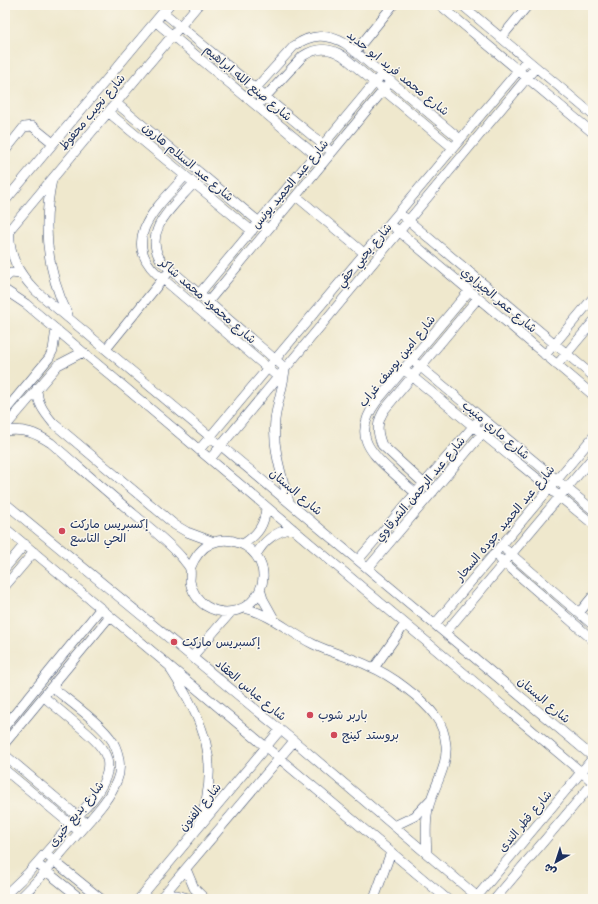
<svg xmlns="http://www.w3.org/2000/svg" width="598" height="904" font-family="'Comic Neue','Playpen Sans Arabic',sans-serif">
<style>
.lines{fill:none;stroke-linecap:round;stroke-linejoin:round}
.minor-casing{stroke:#3b4b6f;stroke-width:10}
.minor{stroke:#fff;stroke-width:9}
.poi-dot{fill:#d1495b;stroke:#fbf7ec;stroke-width:1.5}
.labels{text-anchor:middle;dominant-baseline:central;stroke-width:3;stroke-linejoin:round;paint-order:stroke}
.street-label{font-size:12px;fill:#1b2f5e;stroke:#fbf7ec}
.poi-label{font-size:12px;fill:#1b2f5e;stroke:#fbf7ec;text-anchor:start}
</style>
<rect width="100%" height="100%" fill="#fbf7ec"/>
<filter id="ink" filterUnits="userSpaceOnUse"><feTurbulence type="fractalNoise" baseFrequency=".025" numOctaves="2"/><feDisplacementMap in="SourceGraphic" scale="8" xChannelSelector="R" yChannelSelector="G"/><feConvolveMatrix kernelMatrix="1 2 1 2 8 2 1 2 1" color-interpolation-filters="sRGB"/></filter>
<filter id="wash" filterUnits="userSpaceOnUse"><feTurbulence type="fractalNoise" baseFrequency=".012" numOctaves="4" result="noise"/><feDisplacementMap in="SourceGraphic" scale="16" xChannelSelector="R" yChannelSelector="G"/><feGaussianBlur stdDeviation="0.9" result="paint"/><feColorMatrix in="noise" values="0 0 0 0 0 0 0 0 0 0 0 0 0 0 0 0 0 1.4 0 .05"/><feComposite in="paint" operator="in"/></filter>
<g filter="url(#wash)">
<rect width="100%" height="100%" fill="#efe8cd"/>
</g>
<g filter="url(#ink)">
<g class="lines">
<g class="minor-casing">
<path id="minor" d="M440,5L593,133
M462,5L593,115
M163,12L327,148
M156,22L319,158
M501,38L528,5
M355,52L393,5
M247,98L294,46C311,34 327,33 346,44L460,139
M116,103L264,226
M257,106L303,56C317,47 329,47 343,56L453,148
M108,112L252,231
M5,151L24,127L32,126L53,143
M185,176C161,204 119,237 156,273L278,377
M52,180C42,226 47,272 68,315
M194,183C175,205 140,231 162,262L285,368C284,386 277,402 275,420C272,448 282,476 289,502
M296,196L364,253
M5,201L169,5
M404,217L593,376
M395,228L593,395
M10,229C8,255 18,273 36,291L593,757
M6,234L198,5
M5,278L11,273L20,274
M5,290L26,304L593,782
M199,294L382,74
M208,302L391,81
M106,349L167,274
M545,355L593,298
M417,364L593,510
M557,365L593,322
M408,373L593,524
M37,388C37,403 44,412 53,423L175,525L187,532L214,542
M5,411L49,358L53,350L56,329
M5,427L58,365L83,352
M5,431C23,428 36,433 51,443C79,467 107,492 136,516C152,530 170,543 183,559C185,562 189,566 190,569C191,572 190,577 190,581C191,590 198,601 206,606C226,618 250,611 260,590C278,549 211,513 190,569
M199,450L527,60
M210,459L536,67
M433,492L382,445C376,431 377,421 385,409L478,298
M425,501C414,492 403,482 392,472C367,450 353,433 377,401L469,291
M5,503L294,741L480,899
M5,528L447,899
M243,544C258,535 265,524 266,507
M506,550L593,625
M256,555C264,540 275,532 292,528
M500,559L593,640
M358,560L477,422
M5,568L25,544
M368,568L486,429
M5,586L34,552
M260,589L263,599L273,617
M244,608C273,615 287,631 313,644C331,653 351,657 369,666C391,675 422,698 436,717C442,725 445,736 446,745C448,767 433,788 428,809C425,824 426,839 427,854
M579,613L593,596
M435,624L593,437
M445,633L593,457
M192,657L231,612
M374,668L405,624
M171,670C204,721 222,764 199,823
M5,726L101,608
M5,743L110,616
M5,755L82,820
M5,770L75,828
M394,826L415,816L430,800
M49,857L101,899
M41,867L81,899
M186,869L194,888L205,899
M164,894L177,895L192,899
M5,895L28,873L93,799C118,765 110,752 80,727C68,717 56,707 44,697
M19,899C40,880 57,857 76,836C90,819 109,801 117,780C122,768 119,753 113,742C102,724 69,701 52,687
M139,899L280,730
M160,899L294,741
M374,899L391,852
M475,899L593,758
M495,899L593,783"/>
</g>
<use href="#minor" class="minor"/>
</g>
</g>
<g class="poi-dot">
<circle cx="62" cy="531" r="4"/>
<circle cx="174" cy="642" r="4"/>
<circle cx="310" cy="715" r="4"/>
<circle cx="334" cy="735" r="4"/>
</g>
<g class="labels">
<g class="street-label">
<text transform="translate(398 73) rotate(39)">شارع محمد فريد ابو حديد</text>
<text transform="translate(248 83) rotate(40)">شارع صنع الله ابراهيم</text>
<text transform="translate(92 112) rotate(-50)">شارع نجيب محفوظ</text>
<text transform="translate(188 162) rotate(40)">شارع عبد السلام هارون</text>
<text transform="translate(290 184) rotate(-50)">شارع عبد الحميد يونس</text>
<text transform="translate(364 255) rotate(-50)">شارع يحيي حقي</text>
<text transform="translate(499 300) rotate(40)">شارع عمر الجيزاوي</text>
<text transform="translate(208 301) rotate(41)">شارع محمود محمد شاكر</text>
<text transform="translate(397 361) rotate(-51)">شارع امين يوسف غراب</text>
<text transform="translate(496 430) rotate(40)">شارع ماري منيب</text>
<text transform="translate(420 489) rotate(-50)">شارع عبد الرحمن الشرقاوي</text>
<text transform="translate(296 492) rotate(40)">شارع البستان</text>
<text transform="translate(505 523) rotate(-50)">شارع عبد الحميد جوده السحار</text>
<text transform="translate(251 690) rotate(40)">شارع عباس العقاد</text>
<text transform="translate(544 700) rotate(40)">شارع البستان</text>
<text transform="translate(200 807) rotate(-50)">شارع الفنون</text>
<text transform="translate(76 814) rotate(-51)">شارع بديع خيرى</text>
<text transform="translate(525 821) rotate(-50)">شارع قطر الندى</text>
</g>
<g class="poi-label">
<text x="70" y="524">إكسبريس ماركت<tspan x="70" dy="14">الحي التاسع</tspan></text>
<text x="182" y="642">إكسبريس ماركت</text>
<text x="318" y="715">باربر شوب</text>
<text x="342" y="735">بروستد كينج</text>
</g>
</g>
<rect width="598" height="904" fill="none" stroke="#fbf7ec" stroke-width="20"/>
<g transform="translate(556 862) rotate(219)" stroke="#fbf7ec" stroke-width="3" paint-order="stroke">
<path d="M0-3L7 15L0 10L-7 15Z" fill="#1b2f5e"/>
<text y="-6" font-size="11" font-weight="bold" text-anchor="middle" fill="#1b2f5e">ش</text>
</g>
</svg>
